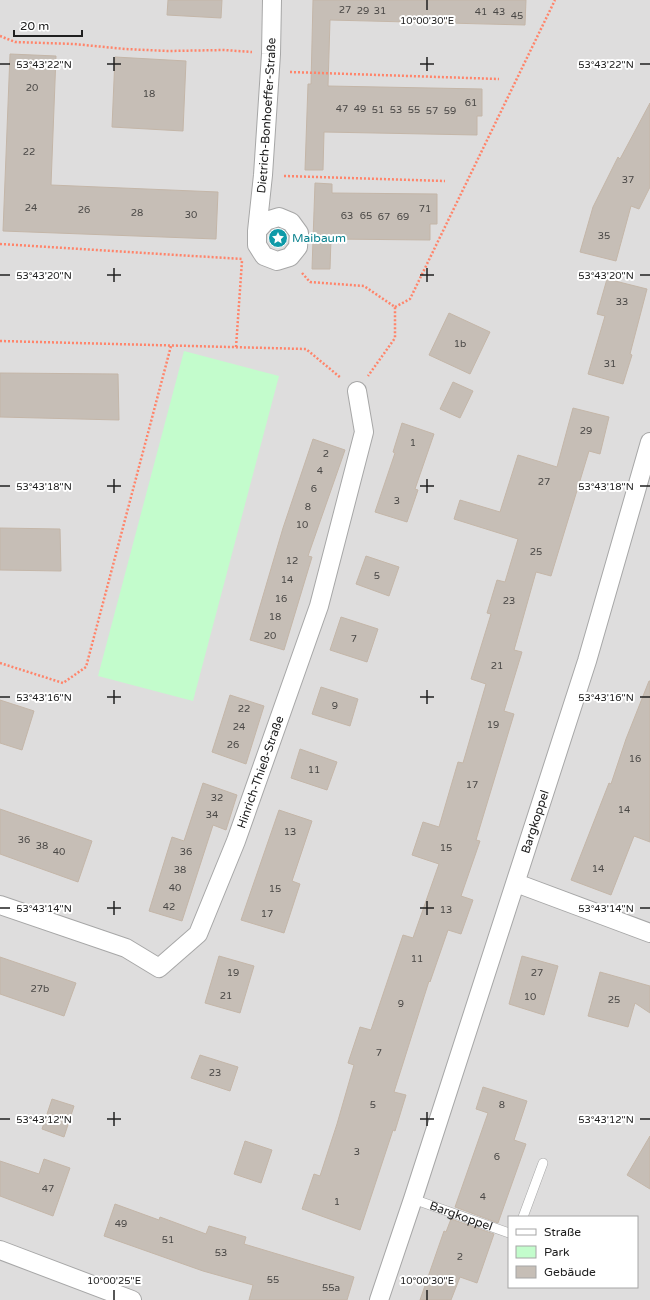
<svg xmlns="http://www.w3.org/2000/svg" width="650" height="1300" font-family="'Varela Round',sans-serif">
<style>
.residential{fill:#dedddd;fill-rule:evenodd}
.park{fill:#c3fccc}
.building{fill:#c6beb6;stroke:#c4b6a8}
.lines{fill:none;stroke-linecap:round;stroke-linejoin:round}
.lane-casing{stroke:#a7a7a7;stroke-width:10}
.street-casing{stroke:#a7a7a7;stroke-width:20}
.path{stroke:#ff846a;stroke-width:2.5;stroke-dasharray:2 2;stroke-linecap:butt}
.lane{stroke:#fff;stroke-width:9}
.street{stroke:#fff;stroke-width:18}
.ticks{fill:none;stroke:#202020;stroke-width:1.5}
.labels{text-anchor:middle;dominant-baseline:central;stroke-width:4;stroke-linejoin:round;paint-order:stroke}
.number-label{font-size:10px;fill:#4a4846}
.street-label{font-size:12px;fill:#202020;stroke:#fff}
.culture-label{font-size:12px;fill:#0d838f;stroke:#fff;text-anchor:start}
.ticks-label{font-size:10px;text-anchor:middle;fill:#202020;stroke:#fff;stroke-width:4;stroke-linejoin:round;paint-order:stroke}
</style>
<rect width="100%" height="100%" fill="#f1eee7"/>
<path class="residential" d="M0,0H650V1300H0ZM509,1217H637V1287H509Z"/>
<path class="park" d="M184,351L279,376L193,701L98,676Z"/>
<path class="building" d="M168,0H222L221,18L167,15Z
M313,0H526L525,25L330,20L328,86L482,89V116H477V135L324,132L323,170H305L308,84H311Z
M10,54L56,56L51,185L218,192L216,239L3,231Z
M115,57L186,61L183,131L112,127Z
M650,103V187L639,209L631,206L616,261L580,252L593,207L618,157L620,159Z
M315,183L332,184V193L437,194V224H430V240L331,239L330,269H312Z
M607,279L647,289L630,354L632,355L623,384L588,374L605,316L597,314Z
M449,313L490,332L470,374L429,355Z
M0,373L118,374L119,420L0,417Z
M453,382L473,391L460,418L440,409Z
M573,408L609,417L600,454L589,451L551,576L536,572L514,650L522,652L504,711L514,714L476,840L480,841L461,896L473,900L461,934L448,930L430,982L429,981L394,1092L406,1095L395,1131L393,1130L360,1230L302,1209L314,1174L320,1176L337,1124L354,1065L348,1063L360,1027L371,1030L403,935L413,938L439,864L412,855L423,822L439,827L458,762L463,763L486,684L471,679L491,614L487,613L497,580L505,582L518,539L454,519L460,500L500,512L518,455L557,467Z
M402,423L434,434L415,489L418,490L407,522L375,512L395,453L393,452Z
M313,439L345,450L308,556L312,557L284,650L250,640L283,528Z
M0,528L60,529L61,571L0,570Z
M366,556L399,567L389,596L356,584Z
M341,617L378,629L367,662L330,650Z
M649,681H650V842L634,836L611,895L571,880L609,783L611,784L626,739Z
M321,687L358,699L350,726L312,714Z
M230,695L264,706L246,764L212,752Z
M0,700L34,711L22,750L0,743Z
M300,749L337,762L327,790L291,778Z
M203,783L237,795L226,830L213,825L182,921L149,911L172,837L184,841Z
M0,809L92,841L78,882L0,854Z
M279,810L312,821L292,881L300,884L284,933L241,920Z
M219,956L254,966L240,1013L205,1003Z
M522,956L558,966L544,1015L509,1004Z
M0,957L76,983L64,1016L0,994Z
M600,972L650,986V1013L635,1003L628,1027L588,1016Z
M200,1055L238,1067L230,1091L191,1078Z
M483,1087L527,1101L514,1140L526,1144L498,1223L455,1207L488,1113L476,1109Z
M52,1099L74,1106L64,1137L42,1129Z
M650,1136V1189L627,1175Z
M245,1141L272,1150L261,1183L234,1174Z
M44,1159L70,1168L53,1216L0,1196V1161L39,1174Z
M115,1204L159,1220L160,1217L206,1234L209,1226L246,1237L244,1244L354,1277L347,1300H249L253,1285L203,1271L104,1236Z
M451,1219L494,1234L477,1283L460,1277L451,1300H420L444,1231L446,1232Z"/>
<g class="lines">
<g class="lane-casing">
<g id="lane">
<path id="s1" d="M413,1199L509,1233"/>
<path d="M523,1217L543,1163"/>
</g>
</g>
<g class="street-casing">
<g id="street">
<path id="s2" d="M257,231L266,221L279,217L291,222L299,233L298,247L290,257L277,261L264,256L257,245V231L263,175L271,54L272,0"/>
<path d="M516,883L650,933"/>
<path id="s3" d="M0,905L126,948L159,968L198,934L236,841L319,606L364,432L357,391"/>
<path d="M0,1250L132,1300"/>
<path id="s4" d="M379,1300L413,1199L587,661L650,442"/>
</g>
</g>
<path class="path" d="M0,36L15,42L74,44L125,49L168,51L224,50L252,52
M290,72L499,79
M284,176L445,181
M0,244L242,259
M302,273L310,282L364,286L395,307V338L368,376
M395,307L410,299L555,0
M0,341L306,349L341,378
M236,347L242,261
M0,663L63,683L86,667L171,346"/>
<use href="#lane" class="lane"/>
<use href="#street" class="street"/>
</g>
<path class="ticks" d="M427,0V10M114,57V71M427,57V71M0,64H10M107,64H121M420,64H434M640,64H650M114,268V282M427,268V282M0,275H10M107,275H121M420,275H434M640,275H650M114,479V493M427,479V493M0,486H10M107,486H121M420,486H434M640,486H650M114,690V704M427,690V704M0,697H10M107,697H121M420,697H434M640,697H650M114,901V915M427,901V915M0,908H10M107,908H121M420,908H434M640,908H650M114,1112V1126M427,1112V1126M0,1119H10M107,1119H121M420,1119H434M640,1119H650M114,1290V1300M427,1290V1300"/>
<defs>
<g id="sight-disc" transform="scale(1)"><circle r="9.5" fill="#0f9aa8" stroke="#fff"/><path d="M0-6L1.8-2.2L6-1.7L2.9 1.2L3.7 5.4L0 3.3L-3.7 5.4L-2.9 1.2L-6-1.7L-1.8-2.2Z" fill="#fff"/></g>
</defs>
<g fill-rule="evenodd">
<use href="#sight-disc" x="278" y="238"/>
</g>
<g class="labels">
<g class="number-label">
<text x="345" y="10">27</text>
<text x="363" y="11">29</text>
<text x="380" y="11">31</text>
<text x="481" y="12">41</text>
<text x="499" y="12">43</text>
<text x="517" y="16">45</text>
<text x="32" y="88">20</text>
<text x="149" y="94">18</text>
<text x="471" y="103">61</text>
<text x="342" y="109">47</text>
<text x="360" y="109">49</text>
<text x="378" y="110">51</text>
<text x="396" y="110">53</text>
<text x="414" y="110">55</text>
<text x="432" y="111">57</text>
<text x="450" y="111">59</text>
<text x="29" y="152">22</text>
<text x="628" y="180">37</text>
<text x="31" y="208">24</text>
<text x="425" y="209">71</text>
<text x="84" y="210">26</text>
<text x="137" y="213">28</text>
<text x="191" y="215">30</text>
<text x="347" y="216">63</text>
<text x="366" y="216">65</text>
<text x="384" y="217">67</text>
<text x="403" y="217">69</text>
<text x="604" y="236">35</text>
<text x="622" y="302">33</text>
<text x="460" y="344">1b</text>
<text x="610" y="364">31</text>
<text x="586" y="431">29</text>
<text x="413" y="443">1</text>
<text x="326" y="454">2</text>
<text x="320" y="471">4</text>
<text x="544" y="482">27</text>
<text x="314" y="489">6</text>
<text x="397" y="501">3</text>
<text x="308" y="507">8</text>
<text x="302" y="525">10</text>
<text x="536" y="552">25</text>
<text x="292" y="561">12</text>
<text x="377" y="576">5</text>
<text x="287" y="580">14</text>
<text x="281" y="599">16</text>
<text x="509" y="601">23</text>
<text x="275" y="617">18</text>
<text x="270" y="636">20</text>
<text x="354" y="639">7</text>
<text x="497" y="666">21</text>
<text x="335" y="706">9</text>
<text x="244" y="709">22</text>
<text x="493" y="725">19</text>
<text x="239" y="727">24</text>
<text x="233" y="745">26</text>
<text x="635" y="759">16</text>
<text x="314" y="770">11</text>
<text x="472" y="785">17</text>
<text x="217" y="798">32</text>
<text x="624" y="810">14</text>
<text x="212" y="815">34</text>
<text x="290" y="832">13</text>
<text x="24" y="840">36</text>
<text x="42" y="846">38</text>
<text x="446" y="848">15</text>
<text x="59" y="852">40</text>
<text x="186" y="852">36</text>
<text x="598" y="869">14</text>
<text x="180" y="870">38</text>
<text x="175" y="888">40</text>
<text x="275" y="889">15</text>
<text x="169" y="907">42</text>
<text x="446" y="910">13</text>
<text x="267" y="914">17</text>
<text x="417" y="959">11</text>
<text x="233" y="973">19</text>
<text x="537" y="973">27</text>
<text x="40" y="989">27b</text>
<text x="226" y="996">21</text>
<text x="530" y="997">10</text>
<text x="614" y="1000">25</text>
<text x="401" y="1004">9</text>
<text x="379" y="1053">7</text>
<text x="215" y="1073">23</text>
<text x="373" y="1105">5</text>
<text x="502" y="1105">8</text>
<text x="357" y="1152">3</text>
<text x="497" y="1157">6</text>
<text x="48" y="1189">47</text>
<text x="483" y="1197">4</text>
<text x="337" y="1202">1</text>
<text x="121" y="1224">49</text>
<text x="168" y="1240">51</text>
<text x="221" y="1253">53</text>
<text x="460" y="1257">2</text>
<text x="273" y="1280">55</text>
<text x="331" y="1288">55a</text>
</g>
<g class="street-label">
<text stroke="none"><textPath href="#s2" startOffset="251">Dietrich-Bonhoeffer-Straße</textPath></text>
<text stroke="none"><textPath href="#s3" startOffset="397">Hinrich-Thieß-Straße</textPath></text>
<text stroke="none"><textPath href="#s4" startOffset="503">Bargkoppel</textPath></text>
<text stroke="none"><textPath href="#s1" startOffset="51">Bargkoppel</textPath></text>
</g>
<g class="culture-label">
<text x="292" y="238">Maibaum</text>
</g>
</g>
<g class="ticks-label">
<text x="427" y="24">10°00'30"E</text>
<text x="44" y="68">53°43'22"N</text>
<text x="606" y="68">53°43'22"N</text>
<text x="44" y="279">53°43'20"N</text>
<text x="606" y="279">53°43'20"N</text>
<text x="44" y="490">53°43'18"N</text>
<text x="606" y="490">53°43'18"N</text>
<text x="44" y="701">53°43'16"N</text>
<text x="606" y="701">53°43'16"N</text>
<text x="44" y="912">53°43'14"N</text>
<text x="606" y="912">53°43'14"N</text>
<text x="44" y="1123">53°43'12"N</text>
<text x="606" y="1123">53°43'12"N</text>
<text x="114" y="1284">10°00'25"E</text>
<text x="427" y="1284">10°00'30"E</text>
</g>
<rect x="508" y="1216" width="130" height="72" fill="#ffffff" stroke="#a6a6a6"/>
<rect x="516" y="1229" width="20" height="6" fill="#ffffff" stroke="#a6a6a6"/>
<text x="544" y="1236" font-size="12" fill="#202020">Straße</text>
<rect x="516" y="1246" width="20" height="12" fill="#c3fccc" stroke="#a6a6a6"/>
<text x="544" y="1256" font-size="12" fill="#202020">Park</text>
<rect x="516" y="1266" width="20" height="12" fill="#c6beb6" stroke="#a6a6a6"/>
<text x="544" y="1276" font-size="12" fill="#202020">Gebäude</text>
<path d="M14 30v6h68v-6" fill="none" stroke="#202020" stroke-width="2"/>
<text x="20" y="30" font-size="12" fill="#202020" stroke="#ffffff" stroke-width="3" paint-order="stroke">20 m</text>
</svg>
